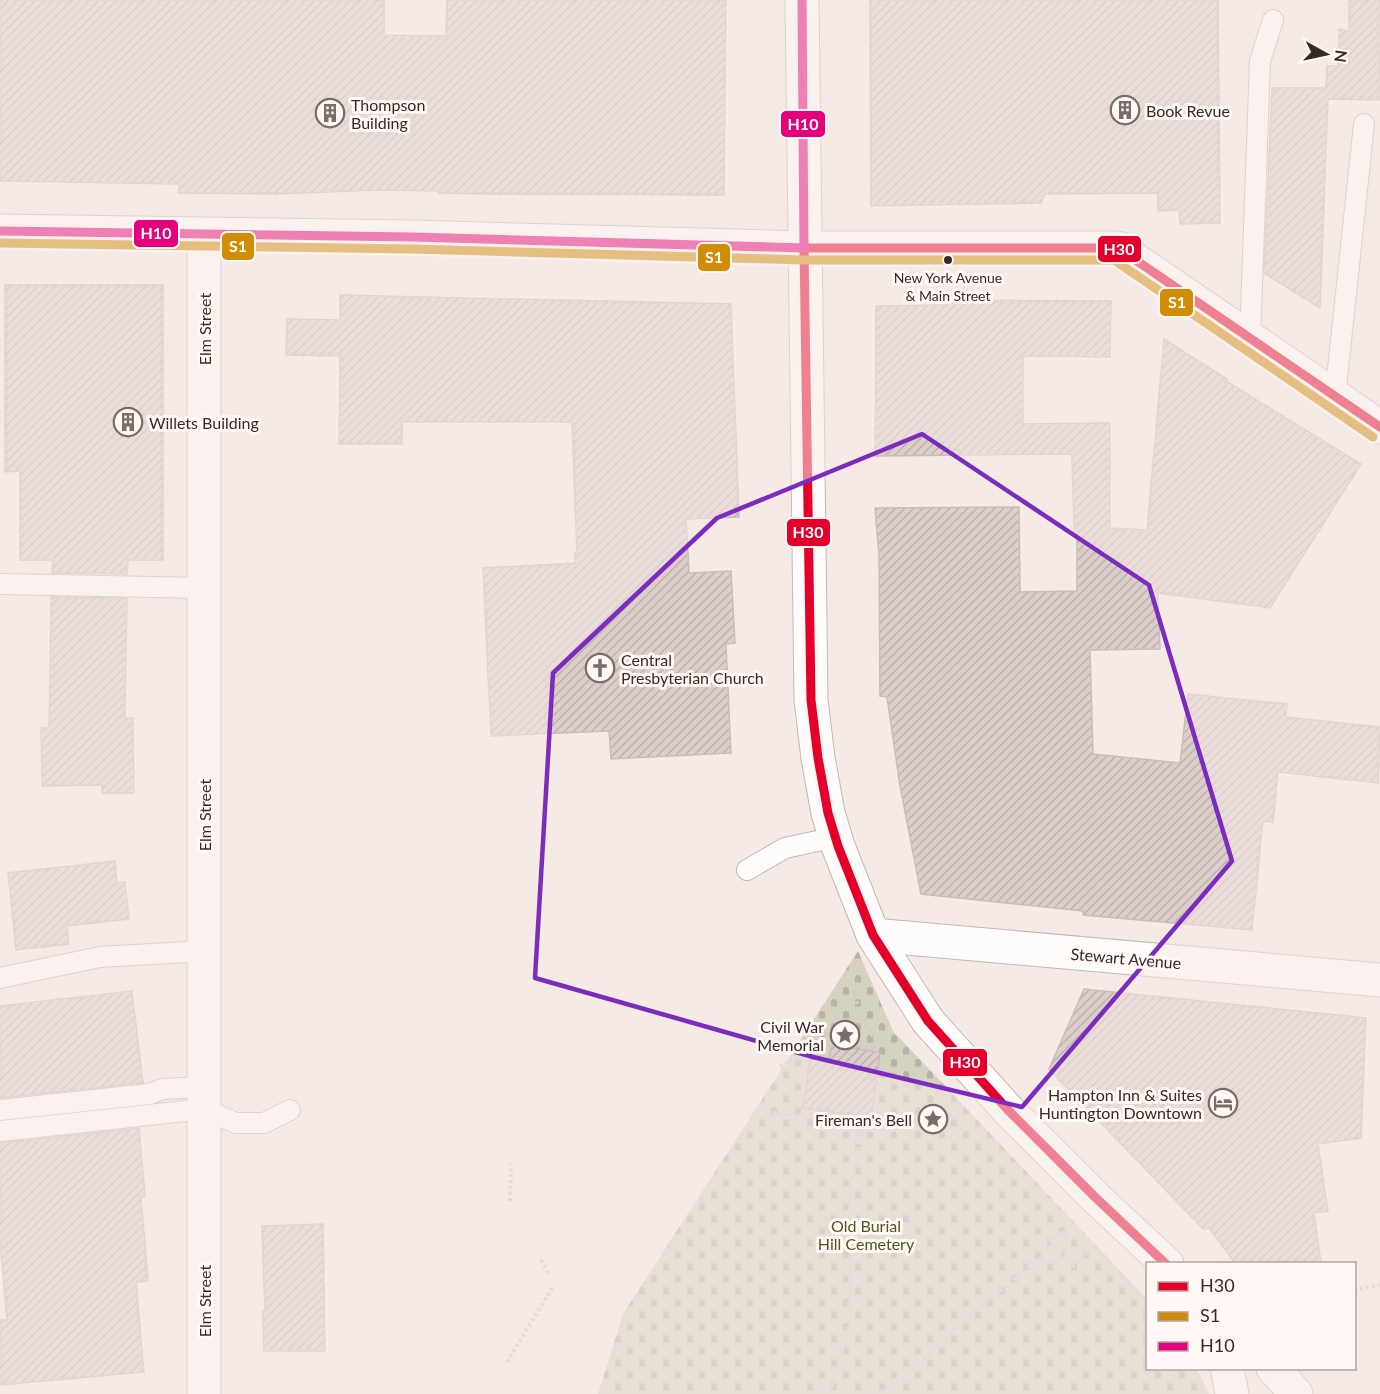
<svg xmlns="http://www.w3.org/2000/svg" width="1380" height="1394" font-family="Lato,sans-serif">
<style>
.cemetery{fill:url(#cemetery-stones)}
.building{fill:url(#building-hatch);stroke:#c9bdb9;stroke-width:1.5}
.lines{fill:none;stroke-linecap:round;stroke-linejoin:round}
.lane-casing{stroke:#c3b8b4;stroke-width:22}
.street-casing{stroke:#c3b8b4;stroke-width:35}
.secondary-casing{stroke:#c3b8b4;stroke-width:35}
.primary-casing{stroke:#c3b8b4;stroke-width:35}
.path{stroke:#d1ccca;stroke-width:4;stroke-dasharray:3 3;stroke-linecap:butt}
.lane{stroke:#fefcfb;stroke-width:20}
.street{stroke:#fefcfb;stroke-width:33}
.secondary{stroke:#fefcfb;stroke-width:33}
.primary{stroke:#fefcfb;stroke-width:33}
.bus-1-casing{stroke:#fff8f5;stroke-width:14}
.bus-2-casing{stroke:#fff8f5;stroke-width:14}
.bus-3-casing{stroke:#fff8f5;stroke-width:14}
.bus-1{stroke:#e4002b;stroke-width:9}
.bus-2{stroke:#d18d07;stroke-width:9}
.bus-3{stroke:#e5007d;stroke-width:9}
.marked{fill:none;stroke:#7b2cbf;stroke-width:4.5;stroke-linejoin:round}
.bus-dot{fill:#372a25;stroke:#fff8f5;stroke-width:2}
.labels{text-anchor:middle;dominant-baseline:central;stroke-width:6;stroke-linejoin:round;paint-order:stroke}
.bus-label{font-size:14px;fill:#372a25;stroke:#fff8f5}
.poi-label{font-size:16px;fill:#372a25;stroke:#fff8f5;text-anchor:start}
.street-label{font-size:16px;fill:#372a25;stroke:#fff8f5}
.park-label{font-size:16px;fill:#51551f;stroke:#fff8f5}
.line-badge{stroke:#fff8f5;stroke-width:2}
.badge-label{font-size:16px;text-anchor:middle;font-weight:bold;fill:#fff}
</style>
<defs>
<pattern id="cemetery-stones" width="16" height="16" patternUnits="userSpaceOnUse" patternTransform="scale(1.5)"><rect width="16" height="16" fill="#d6d2c0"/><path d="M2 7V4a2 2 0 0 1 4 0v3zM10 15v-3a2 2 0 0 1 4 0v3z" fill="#b8b4a5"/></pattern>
<pattern id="building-hatch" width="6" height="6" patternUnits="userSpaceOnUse" patternTransform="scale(1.5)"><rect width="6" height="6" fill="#dccfca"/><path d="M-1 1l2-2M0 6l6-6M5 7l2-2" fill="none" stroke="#bdb2ad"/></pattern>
</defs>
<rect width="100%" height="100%" fill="#f6eae6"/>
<path class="cemetery" d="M858,951L893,1031L1147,1299L1148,1368L1197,1369L1209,1394H598L623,1314Z"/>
<path class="building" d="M0,0H384V35L446,36L447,0H726L724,195L488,194L438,193V191L379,190L275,194L178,193L179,184L0,181Z
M870,0H1218L1220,223L1180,224L1179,210L1158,211V193L1045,194L1041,203L871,206Z
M1349,0H1380V100L1328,99L1320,308L1264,273L1272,88H1326L1327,66H1338L1339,29L1349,31Z
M5,285H163V560H128L127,574L52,573L53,560H20V471L5,472Z
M340,295L731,304L739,517L686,519L689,573L731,571L735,643L726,644L731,753L611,759L609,731L491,736L483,568L575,563V553H577L572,422H402V444H339L340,356L286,355L287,319L340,320Z
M943,300L1111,301L1110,357L1023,356V424L1110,423V528L1147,530L1164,339L1227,379L1226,381L1361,464L1270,608L1158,593L1160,649L1090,650L1093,754L1180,763L1188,694L1287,704L1286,717L1380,727L1378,783L1278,772L1273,822L1263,821L1252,930L1083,915V911L921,894L900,786L887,697L880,696L879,556L875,508L1019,507L1020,592L1077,591V531H1074L1072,454L875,456L876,306L943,305Z
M51,597L127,598L125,718H133L134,793H102V785L42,786L41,728H49Z
M115,861L117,883L125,882L129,919L67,926L69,944L16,950L8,873Z
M1084,989L1366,1018L1361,1138L1318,1144L1328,1211L1314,1213L1321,1263H1235L1209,1228L1203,1229L1049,1069Z
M132,991L143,1083L0,1098V1006Z
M831,1046L880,1052L871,1117L803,1108L811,1056L829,1059Z
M139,1128L145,1196L141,1197L148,1281L136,1282L144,1372L0,1385V1320H7L0,1241V1143Z
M323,1224L325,1351H264L263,1311H265L262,1226Z"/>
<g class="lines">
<g class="lane-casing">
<path id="lane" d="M1250,339L1260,61L1273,20
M1335,397L1364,124
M0,584L204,588
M747,870L785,848L836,837
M0,978L100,957L204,951
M0,1110L150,1094L162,1089L204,1087
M0,1131L204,1109L236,1123H264L290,1110"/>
</g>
<g class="street-casing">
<path id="street" d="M1227,1368L1232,1394
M204,1394V235"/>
</g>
<g class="secondary-casing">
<path id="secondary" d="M873,935L1380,980"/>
</g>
<g class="primary-casing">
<path id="primary" d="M802,0L811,700L818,758L828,813L838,846L873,935L928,1021L1008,1110L1096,1198L1167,1264
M0,231L413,237L804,248H1118L1380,427
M1273,1368L1296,1394"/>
</g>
<path class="path" d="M853,984L855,998L875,1041L874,1051
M780,1066L836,1043L874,1048
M767,1105L769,1113L864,1119L850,1191L852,1259L847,1335L829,1394
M950,1139L961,1128
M510,1201L511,1164
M1061,1255L1049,1244L1060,1230L1070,1238
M541,1260L548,1273
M1354,1290L1380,1285
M507,1362L554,1285
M876,1394L893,1387L966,1319L1039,1259L1056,1261L1061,1255L1074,1266L1086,1253L1078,1246"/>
<use href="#lane" class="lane"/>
<use href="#street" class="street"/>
<use href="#secondary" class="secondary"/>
<use href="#primary" class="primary"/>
<g class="bus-1-casing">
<path id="bus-1" d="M804,248L811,700L818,758L828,813L838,846L873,935L928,1021L1008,1110L1096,1198L1166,1264
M804,248H1118L1380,427"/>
</g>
<g class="bus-2-casing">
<path id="bus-2" d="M0,243L413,249L804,260H1114L1373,437"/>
</g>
<g class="bus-3-casing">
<path id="bus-3" d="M802,0L804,248
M0,231L413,237L804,248"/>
</g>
<use href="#bus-1" class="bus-1"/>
<use href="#bus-2" class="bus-2"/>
<use href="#bus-3" class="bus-3"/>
</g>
<path d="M0 0H1380V1394H0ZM922,434L1149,585L1232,861L1022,1107L813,1057L535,978L553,673L717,518Z" fill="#f6eae6" fill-opacity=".55" fill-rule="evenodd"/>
<path class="marked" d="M922,434L1149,585L1232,861L1022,1107L813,1057L535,978L553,673L717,518Z"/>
<defs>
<g id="building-ring" transform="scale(1.5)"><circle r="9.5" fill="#fff8f5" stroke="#7a6d69" stroke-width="1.5"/><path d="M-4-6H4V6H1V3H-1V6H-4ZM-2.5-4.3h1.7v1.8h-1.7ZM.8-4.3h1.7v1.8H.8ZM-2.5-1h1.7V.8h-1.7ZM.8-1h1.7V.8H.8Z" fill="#7a6d69"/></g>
<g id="church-ring" transform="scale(1.5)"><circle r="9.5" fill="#fff8f5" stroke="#7a6d69" stroke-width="1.5"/><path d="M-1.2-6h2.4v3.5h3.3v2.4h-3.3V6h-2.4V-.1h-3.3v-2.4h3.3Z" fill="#7a6d69"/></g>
<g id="sight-ring" transform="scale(1.5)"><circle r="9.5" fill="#fff8f5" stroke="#7a6d69" stroke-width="1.5"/><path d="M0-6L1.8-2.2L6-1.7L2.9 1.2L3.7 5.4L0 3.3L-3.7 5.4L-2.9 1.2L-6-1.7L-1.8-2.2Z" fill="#7a6d69"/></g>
<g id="hotel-ring" transform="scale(1.5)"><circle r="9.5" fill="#fff8f5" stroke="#7a6d69" stroke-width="1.5"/><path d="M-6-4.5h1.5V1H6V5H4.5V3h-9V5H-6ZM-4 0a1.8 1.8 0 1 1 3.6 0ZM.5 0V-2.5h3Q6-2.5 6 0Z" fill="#7a6d69"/></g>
</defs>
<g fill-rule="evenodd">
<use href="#building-ring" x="1125" y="110"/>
<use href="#building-ring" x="330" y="113"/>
<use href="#building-ring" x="128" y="422"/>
<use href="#church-ring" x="600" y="668"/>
<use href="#sight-ring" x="845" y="1035"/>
<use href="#hotel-ring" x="1223" y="1103"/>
<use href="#sight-ring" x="933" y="1119"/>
</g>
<circle class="bus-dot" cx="948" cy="260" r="5"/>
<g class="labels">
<g class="bus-label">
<text x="948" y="277">New York Avenue<tspan x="948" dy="18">&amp; Main Street</tspan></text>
</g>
<g class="poi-label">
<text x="351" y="104">Thompson<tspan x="351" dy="18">Building</tspan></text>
<text x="1146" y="110">Book Revue</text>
<text x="149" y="422">Willets Building</text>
<text x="621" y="659">Central<tspan x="621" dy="18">Presbyterian Church</tspan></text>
<text x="824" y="1026" text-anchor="end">Civil War<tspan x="824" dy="18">Memorial</tspan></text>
<text x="1202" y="1094" text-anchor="end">Hampton Inn &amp; Suites<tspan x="1202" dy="18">Huntington Downtown</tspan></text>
<text x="912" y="1119" text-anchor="end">Fireman's Bell</text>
</g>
<g class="street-label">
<text transform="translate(204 329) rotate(-90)">Elm Street</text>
<text transform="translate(204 815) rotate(-90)">Elm Street</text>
<text transform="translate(1126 958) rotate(5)">Stewart Avenue</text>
<text transform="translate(204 1301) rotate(-90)">Elm Street</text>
</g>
<g class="park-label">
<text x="866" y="1225">Old Burial<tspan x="866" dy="18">Hill Cemetery</tspan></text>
</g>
</g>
<g class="line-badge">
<rect x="780" y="110" width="46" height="28" rx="6" fill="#e5007d"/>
<rect x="133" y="219" width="46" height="29" rx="6" fill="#e5007d"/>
<rect x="221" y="232" width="34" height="29" rx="6" fill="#d18d07"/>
<rect x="1097" y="235" width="45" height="28" rx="6" fill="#e4002b"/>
<rect x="697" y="243" width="34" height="29" rx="6" fill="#d18d07"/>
<rect x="1159" y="288" width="35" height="29" rx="6" fill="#d18d07"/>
<rect x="786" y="518" width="45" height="29" rx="6" fill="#e4002b"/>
<rect x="942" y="1048" width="46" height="29" rx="6" fill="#e4002b"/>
</g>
<g class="badge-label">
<text x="803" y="130">H10</text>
<text x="156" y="239">H10</text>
<text x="238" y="252">S1</text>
<text x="1119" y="255">H30</text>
<text x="714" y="263">S1</text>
<text x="1177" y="308">S1</text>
<text x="808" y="538">H30</text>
<text x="965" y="1068">H30</text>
</g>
<rect x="1146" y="1262" width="210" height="108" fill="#fff8f5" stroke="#afa6a2" stroke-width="1.5"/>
<rect x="1158" y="1282" width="30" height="9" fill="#e4002b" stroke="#afa6a2" stroke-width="1.5"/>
<text x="1200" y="1292" font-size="18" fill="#372a25">H30</text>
<rect x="1158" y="1312" width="30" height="9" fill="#d18d07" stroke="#afa6a2" stroke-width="1.5"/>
<text x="1200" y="1322" font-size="18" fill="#372a25">S1</text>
<rect x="1158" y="1342" width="30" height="9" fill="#e5007d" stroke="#afa6a2" stroke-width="1.5"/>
<text x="1200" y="1352" font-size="18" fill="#372a25">H10</text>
<g transform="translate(1326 54) rotate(98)" stroke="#fff8f5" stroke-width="4.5" paint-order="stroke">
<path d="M0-4.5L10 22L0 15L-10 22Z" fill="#372a25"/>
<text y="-9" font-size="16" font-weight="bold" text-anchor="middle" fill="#372a25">N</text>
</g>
</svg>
